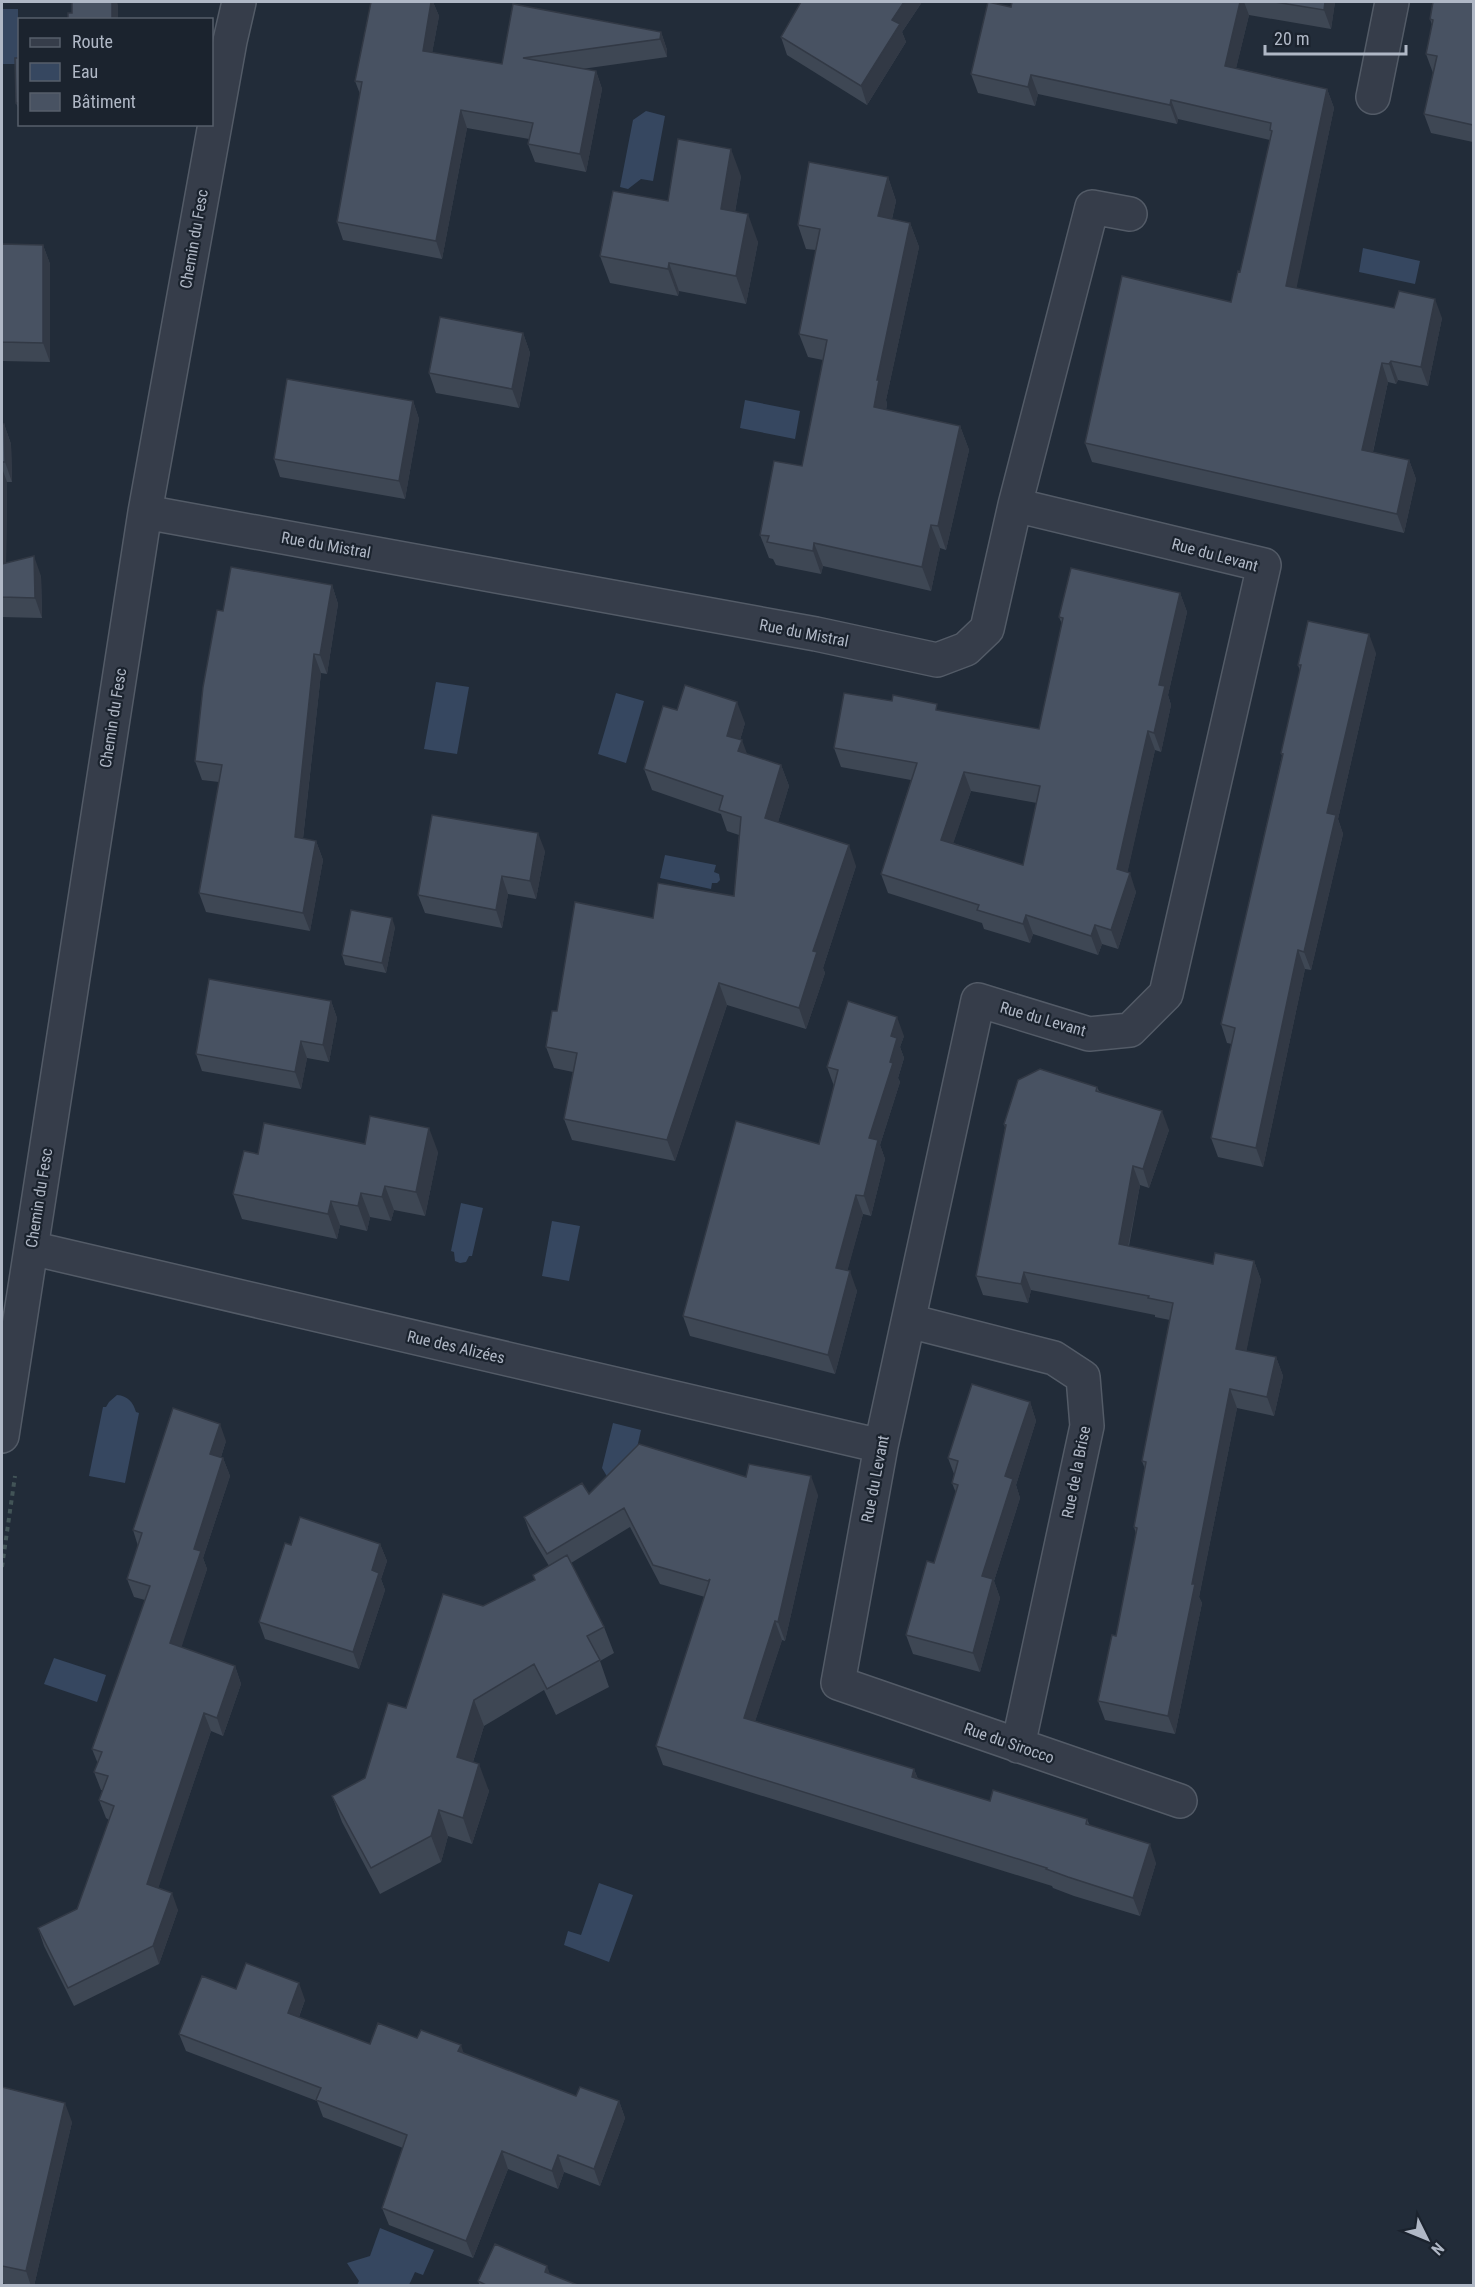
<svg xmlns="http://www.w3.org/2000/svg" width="1475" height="2287" font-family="'Roboto Condensed',sans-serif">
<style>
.water{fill:#364760}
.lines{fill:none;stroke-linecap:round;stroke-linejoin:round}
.minor-casing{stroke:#535b67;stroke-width:36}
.path{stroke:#425457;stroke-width:4;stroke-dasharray:4.5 4.5;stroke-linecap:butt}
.minor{stroke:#363d4a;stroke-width:33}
.wall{fill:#3e4754;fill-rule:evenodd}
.shaded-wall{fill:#323945}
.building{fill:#485262;stroke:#323945;stroke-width:1.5;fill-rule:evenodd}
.labels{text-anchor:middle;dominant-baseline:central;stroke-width:4.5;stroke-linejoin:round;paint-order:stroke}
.street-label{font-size:16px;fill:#b0b8c6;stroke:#1b232e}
</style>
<rect width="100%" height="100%" fill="#222c39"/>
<path class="water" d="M2,9H18V64H2Z
M646,111L665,116L653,181L641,179L628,189L620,187L633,120Z
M1363,248L1420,261L1415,284L1359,272Z
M745,400L800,411L795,439L740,428Z
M436,682L469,687L457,754L424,749Z
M616,693L644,701L626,763L598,754Z
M665,855L716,865L714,872L719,874L720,880L717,883H712L711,889L660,878Z
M461,1203L483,1208L472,1256H469L466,1262L460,1263L455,1261L454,1252L451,1251Z
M552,1221L580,1226L569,1281L542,1276Z
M117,1395C128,1396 133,1402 136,1412L139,1413L125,1483L89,1476L103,1407H106L109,1402Z
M613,1423L641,1430L631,1475L614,1488L602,1468Z
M54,1658L106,1675L97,1702L44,1684Z
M599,1883L633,1895L609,1962L564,1945L568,1931L581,1935Z
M380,2228L434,2250L423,2275L415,2272L409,2285H357L359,2281L347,2263L370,2256Z"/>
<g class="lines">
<g class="minor-casing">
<path id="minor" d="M1373,97L1392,2
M1015,505L1264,565L1166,994L1130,1030L1089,1034L978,1000L881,1446L838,1683L1180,1801
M145,512L816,634L937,660L966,649L987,629L1015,505L1092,207L1130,214
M31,1248L881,1446
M909,1321L1054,1358L1083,1377L1087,1426L1018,1746
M2,1436L145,512L230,41L239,2"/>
</g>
<path class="path" d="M2,1567L15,1476"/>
<use href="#minor" class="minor"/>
</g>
<path class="wall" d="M371,2H433L439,16L432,53L502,64L513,4L661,32L667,50V57L582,69L596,71L602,89L586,172L535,162L528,144L529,139L467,128L442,259L343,240L337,222L360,94L355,81Z
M801,2H922L902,32L906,42L867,105L787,55L781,37Z
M1012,2H1335L1331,29L1249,15L1236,68L1327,89L1334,108L1296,288L1442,318L1428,386L1398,380L1396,384L1388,382L1373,452L1409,460L1416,479L1404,533L1092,462L1085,443L1231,302L1240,272L1270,140L1178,119L1177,124L1038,94L1035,106L978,93L971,74L1011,7Z
M1473,2V142L1431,133L1424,114L1433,73L1426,54L1432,25L1430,19Z
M20,58V112L16,103Z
M39,124H118V126H40Z
M741,176L735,212L758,242L746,304L679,291L678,296L610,283L600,256L668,201Z
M888,177L896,201L892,219L910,223L919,247L886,400L887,404L886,410L960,426L969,450L946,550L940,548L931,591L823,566L821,574L776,565L773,559L769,558L760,535L802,466L823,360L808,357L799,334L816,250L806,249L798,225Z
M2,244L43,245L50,264V362L2,361Z
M523,333L530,353L519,408L436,393L429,373Z
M413,401L419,419L405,499L280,477L274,459Z
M2,424H4L11,444L12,482H7L6,563L41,576L42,618L2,617Z
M332,585L338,604L327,674L321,673L303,839L316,841L323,860L310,931L206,912L199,893L219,782L202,780L195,761L223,611Z
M1180,593L1187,612L1168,695L1171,705L1161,752L1155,750L1127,873L1136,892L1118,949L1102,944L1098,955L1033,934L1030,943L984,929L982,923L888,893L881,874L911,780L841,767L834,748L940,711L1039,729L1062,624L1059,617ZM971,791L1037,803L1023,865L953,843Z
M1376,653L1338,819L1343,834L1311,970L1305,969L1263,1167L1218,1157L1211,1138L1232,1044L1227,1043L1221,1024L1282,756L1281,753L1300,671L1298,665Z
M677,710L745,723L740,740L747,754L781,765L789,786L778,822L856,866L823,968L825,973L806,1029L727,1005L675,1161L572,1140L564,1119L573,1072L554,1068L546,1047L557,1011L653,918L734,896L739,835L727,831L721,814L652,790L644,769Z
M545,851L536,899L508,894L502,928L425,913L418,895Z
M395,927L386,973L345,965L342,955Z
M331,1001L337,1018L329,1062L307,1058L301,1089L202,1071L196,1054Z
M904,1036L900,1047L904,1058L898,1078L900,1082L880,1145L885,1159L871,1216L863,1214L847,1271L857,1291L835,1374L690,1336L683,1316L819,1144L834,1086L827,1067Z
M1097,1087L1099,1091L1169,1130L1149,1188L1140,1185L1129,1246L1213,1264L1254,1261L1261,1280L1246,1351L1276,1357L1283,1376L1274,1416L1237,1408L1199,1597L1202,1603L1175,1734L1105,1720L1098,1701L1116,1636L1136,1534L1134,1527L1145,1469L1142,1461L1170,1320L1155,1317V1315L1031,1290L1028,1303L983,1295L976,1276L1005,1128L1004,1124Z
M365,1144L438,1152L425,1216L394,1210L391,1221L370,1217L367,1231L340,1225L337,1239L242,1219L233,1194L258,1154Z
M1030,1402L1036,1421L1016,1485L1020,1498L994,1581L1000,1598L980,1672L913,1654L906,1635L934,1563L956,1493L952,1483L954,1474L948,1458Z
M226,1441L221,1457L223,1458L230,1476L203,1558L207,1569L181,1647L235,1666L241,1684L223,1736L211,1731L158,1888L178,1910L159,1964L74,2006L44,1946L38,1928L77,1909L109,1820L106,1818L99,1800L103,1790H101L94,1772L98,1764L92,1749L145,1600L134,1597L127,1579L138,1546L133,1530Z
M746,1477L818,1495L785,1641L782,1640L755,1721L914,1769L918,1779L990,1801L1087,1819L1090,1826L1156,1863L1140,1916L1074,1896L1053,1888L1052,1886L663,1765L656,1746L705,1597L660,1584L630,1527L571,1563L604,1627L614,1653L600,1661L609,1687L556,1715L544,1690L484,1726L473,1762L489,1791L472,1844L448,1836L441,1862L380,1894L342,1822L332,1796L365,1778L406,1708L483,1606L535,1580L533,1575L549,1566L531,1536L524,1517L589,1494Z
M380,1544L387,1561L381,1579L385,1590L359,1669L265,1639L259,1622L291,1545Z
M236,1989L305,2000L299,2017L370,2044L417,2038L464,2053L576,2096L619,2101L625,2118L600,2186L564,2172L558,2189L508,2169L473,2258L389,2225L382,2208L403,2148L323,2117L317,2101L186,2051L179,2034Z
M2,2087L72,2122L34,2286H12L2,2283Z
M550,2274L580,2286H480L478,2281Z"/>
<path class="shaded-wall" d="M112,2H117L118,5V20H112Z
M431,2H433L439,16L429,69L423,51Z
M904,2H922L902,32L906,42L867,105L861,86L892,20Z
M1240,2H1244L1249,15L1232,85L1225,66Z
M1325,2H1335L1331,29L1324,10Z
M661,32L667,50V57L660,39Z
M596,71L602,89L586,172L580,154Z
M1031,75L1038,94L1035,106L1028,87Z
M1327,89L1334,108L1293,305L1286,286Z
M1171,100L1178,119L1177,124L1170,105Z
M461,110L467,128L442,259L436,241Z
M731,149L741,176L731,236L721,209Z
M888,177L896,201L887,240L878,216Z
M748,214L758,242L746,304L736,276Z
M910,223L919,247L886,400L887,404L883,431L874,407L877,380Z
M43,245L50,264V362L43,343Z
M669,263L679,291L678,296L668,269Z
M1435,299L1442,318L1428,386L1421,367Z
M523,333L530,353L519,408L512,389Z
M1391,361L1398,380L1396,384L1389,364Z
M1382,363L1388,382L1369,469L1362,450Z
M413,401L419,419L405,499L399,481Z
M4,424L11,444L12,482L5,462Z
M960,426L969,450L946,550L938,526Z
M1409,460L1416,479L1404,533L1397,514Z
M2,468L7,482L6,584L2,571Z
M931,525L940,548L931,591L922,567Z
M814,543L823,566L821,574L813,551Z
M34,556L41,576L42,618L35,598Z
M332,585L338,604L327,674L320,655Z
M1180,593L1187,612L1168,695L1171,705L1161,752L1154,733L1159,685Z
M1369,634L1376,653L1338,819L1343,834L1311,970L1304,952L1327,813Z
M314,654L321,673L301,856L295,837Z
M737,702L745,723L735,757L727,736Z
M1148,731L1155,750L1124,888L1117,869Z
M742,740L750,762L738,751Z
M781,765L789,786L773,839L765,818Z
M964,772L971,791L948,859L941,840Z
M538,833L545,851L536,899L530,881Z
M316,841L323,860L310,931L303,913Z
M849,845L856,866L823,968L825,973L806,1029L799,1008L813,951Z
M1130,873L1136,892L1118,949L1111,930Z
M502,876L508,894L502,928L496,910Z
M1026,915L1033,934L1030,943L1023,924Z
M392,918L395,927L386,973L382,963Z
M1095,925L1102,944L1098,955L1091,936Z
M1298,950L1305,969L1263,1167L1256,1148Z
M719,983L727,1005L675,1161L667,1140Z
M331,1001L337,1018L329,1062L323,1045Z
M897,1017L904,1036L900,1047L904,1058L898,1078L900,1082L880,1145L885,1159L871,1216L864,1196L869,1138L890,1062L891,1036Z
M301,1041L307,1058L301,1089L295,1072Z
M1162,1111L1169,1130L1149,1188L1143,1169Z
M429,1128L438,1152L425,1216L416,1192Z
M1133,1166L1140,1185L1125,1262L1119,1244Z
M385,1186L394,1210L391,1221L382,1197Z
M361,1193L370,1217L367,1231L358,1206Z
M856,1195L863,1214L843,1287L836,1268Z
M331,1201L340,1225L337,1239L328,1214Z
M1254,1261L1261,1280L1243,1368L1236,1349Z
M850,1271L857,1291L835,1374L828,1355Z
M1024,1272L1031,1290L1028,1303L1021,1284Z
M1276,1357L1283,1376L1274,1416L1267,1397Z
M1230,1389L1237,1408L1199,1597L1202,1603L1175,1734L1168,1716L1192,1584Z
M1030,1402L1036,1421L1016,1485L1020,1498L994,1581L1000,1598L980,1672L973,1653L982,1576L1005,1476Z
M220,1424L226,1441L216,1472L210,1454Z
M223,1458L230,1476L203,1558L207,1569L177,1661L170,1643L194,1549Z
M811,1476L818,1495L785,1641L778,1622Z
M380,1544L387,1561L381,1579L385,1590L359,1669L353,1652L372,1570Z
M775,1621L782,1640L750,1737L744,1718Z
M235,1666L241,1684L223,1736L217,1718Z
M474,1700L484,1726L466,1784L457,1757Z
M204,1713L211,1731L154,1901L147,1884Z
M479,1764L489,1791L472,1844L463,1818Z
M914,1769L921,1788L912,1777Z
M439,1810L448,1836L441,1862L431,1836Z
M1150,1844L1156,1863L1140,1916L1133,1898Z
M172,1893L178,1910L159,1964L153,1946Z
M299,1983L305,2000L294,2030L288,2013Z
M461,2045L467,2063L458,2051Z
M619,2101L625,2118L600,2186L594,2169Z
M65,2103L72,2122L34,2286H31L26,2271Z
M502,2151L508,2169L473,2258L466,2241Z
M558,2155L564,2172L558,2189L552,2171Z
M547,2266L554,2285L545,2272Z"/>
<path class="building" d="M72,2H112V20H68V13H72Z
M371,2H431L423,51L502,64L513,4L661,32L660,39L523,58L596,71L580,154L528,144L533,123L461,110L436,241L337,222L362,82L355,81Z
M801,2H904L892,20L900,24L861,86L781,37Z
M988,2L1011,7L1012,2H1240L1225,66L1327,89L1286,286L1394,308L1399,291L1435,299L1421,367L1391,361L1389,364L1382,363L1362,450L1409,460L1397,514L1085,443L1122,276L1231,302L1238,271L1240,272L1272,131L1270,130L1271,123L1171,100L1170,105L1031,75L1028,87L971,74Z
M1275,2H1325L1324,10Z
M1433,2H1473V125L1424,114L1437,56L1426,54L1433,20L1430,19Z
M15,58H20V103H16Z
M678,139L731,149L721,209L748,214L736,276L669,263L668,269L600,256L613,191L668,201Z
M809,162L888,177L878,216L910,223L877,380H879L874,407L960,426L938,526L931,525L922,567L814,543L813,551L767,542L769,536L760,535L774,461L802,466L827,340L799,334L820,229L798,225Z
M2,244L43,245V343L2,342Z
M440,317L523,333L512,389L429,373Z
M287,379L413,401L399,481L274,459Z
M2,424H4L5,462H2Z
M34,556L35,598L2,597V564Z
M231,567L332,585L320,655L314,654L295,837L316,841L303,913L199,893L222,765L195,761L203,687L217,610L223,611Z
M1071,568L1180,593L1159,685L1165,686L1154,733L1148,731L1117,869L1130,873L1111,930L1095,925L1091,936L1026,915L1023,924L977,910L979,905L881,874L917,763L834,748L844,693L892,701L893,695L937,704L936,710L1039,729L1063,618L1059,617ZM964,772L1040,786L1023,865L941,840Z
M1308,621L1369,634L1327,813L1336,815L1304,952L1298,950L1256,1148L1211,1138L1235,1028L1221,1024L1283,754L1281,753L1301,665H1298Z
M685,685L737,702L727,736L742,740L738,751L781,765L765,818L849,845L813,951L817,952L799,1008L719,983L667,1140L564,1119L577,1053L546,1047L552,1011H557L575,902L653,918L658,883L734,896L741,817L719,810L723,796L644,769L663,706L677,710Z
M432,815L538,833L530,881L502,876L496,910L418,895Z
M351,910L392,918L382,963L342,955Z
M209,979L331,1001L323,1045L301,1041L295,1072L196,1054Z
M848,1001L897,1017L891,1036L897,1038L890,1062L893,1063L869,1138L878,1140L864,1196L856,1195L836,1268L850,1271L828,1355L683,1316L736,1121L819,1144L838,1070L827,1067Z
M1040,1069L1097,1087L1096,1091L1162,1111L1143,1169L1133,1166L1119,1244L1213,1264L1215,1253L1254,1261L1236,1349L1276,1357L1267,1397L1230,1389L1192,1584H1195L1168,1716L1098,1701L1112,1635L1116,1636L1137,1528L1134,1527L1146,1462L1142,1461L1173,1303L1148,1298L1149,1296L1024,1272L1021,1284L976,1276L1006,1125L1004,1124L1018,1080Z
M370,1116L429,1128L416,1192L385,1186L382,1197L361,1193L358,1206L331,1201L328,1214L233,1194L244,1151L258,1154L264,1123L365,1144Z
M972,1384L1030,1402L1005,1476L1013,1479L982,1576L993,1579L973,1653L906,1635L927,1561L934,1563L958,1485L952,1483L958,1461L948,1458Z
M173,1408L220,1424L210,1454L223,1458L194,1549L201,1551L170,1643L235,1666L217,1718L204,1713L147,1884L172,1893L153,1946L68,1988L38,1928L77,1909L114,1806L99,1800L108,1776L94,1772L102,1752L92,1749L150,1586L127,1579L142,1533L133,1530Z
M639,1444L746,1477L749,1464L811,1476L778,1622L775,1621L744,1718L914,1769L912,1777L990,1801L993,1790L1087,1819L1086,1824L1150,1844L1133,1898L1068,1877L1046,1869L1047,1868L656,1746L710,1579L708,1581L653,1565L624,1508L547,1554L524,1517L582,1483L589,1494Z
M300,1517L380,1544L372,1570L379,1573L353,1652L259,1622L285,1543L291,1545Z
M567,1555L604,1627L587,1636L600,1660L547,1689L534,1664L474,1700L457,1757L479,1764L463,1818L439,1810L431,1836L371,1868L332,1796L365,1778L388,1703L406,1708L443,1594L483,1606L535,1580L533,1575Z
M246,1963L299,1983L288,2013L370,2044L378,2023L417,2038L421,2030L461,2045L458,2051L576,2096L580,2087L619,2101L594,2169L558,2155L552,2171L502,2151L466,2241L382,2208L407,2135L316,2100L321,2088L179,2034L202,1976L236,1989Z
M2,2087L65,2103L26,2271L2,2266Z
M495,2244L547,2266L545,2272L580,2286H486V2285L478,2281Z"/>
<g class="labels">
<g class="street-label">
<text transform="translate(194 239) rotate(-80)">Chemin du Fesc</text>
<text transform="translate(326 545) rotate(10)">Rue du Mistral</text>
<text transform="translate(1215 555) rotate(15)">Rue du Levant</text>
<text transform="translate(804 633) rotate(11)">Rue du Mistral</text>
<text transform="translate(113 718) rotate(-81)">Chemin du Fesc</text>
<text transform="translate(1043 1019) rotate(16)">Rue du Levant</text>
<text transform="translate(39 1198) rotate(-81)">Chemin du Fesc</text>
<text transform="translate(456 1347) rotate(13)">Rue des Alizées</text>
<text transform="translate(1076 1472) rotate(-79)">Rue de la Brise</text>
<text transform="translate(875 1479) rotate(-79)">Rue du Levant</text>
<text transform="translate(1009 1743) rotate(19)">Rue du Sirocco</text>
</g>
</g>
<rect width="1475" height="2287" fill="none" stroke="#b0b8c6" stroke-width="6"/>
<rect x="18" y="18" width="195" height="108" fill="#1b232e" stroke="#575f6b" stroke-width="1.5"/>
<rect x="30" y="38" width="30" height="9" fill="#363d4a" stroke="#575f6b" stroke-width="1.5"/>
<text x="72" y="48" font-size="18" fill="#b0b8c6">Route</text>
<rect x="30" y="63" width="30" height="18" fill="#364760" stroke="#575f6b" stroke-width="1.5"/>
<text x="72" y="78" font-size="18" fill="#b0b8c6">Eau</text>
<rect x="30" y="93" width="30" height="18" fill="#485262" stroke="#575f6b" stroke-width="1.5"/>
<text x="72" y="108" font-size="18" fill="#b0b8c6">Bâtiment</text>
<g transform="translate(1427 2239) rotate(133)" stroke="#1b232e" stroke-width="4.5" paint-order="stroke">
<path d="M0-4.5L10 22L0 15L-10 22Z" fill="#b0b8c6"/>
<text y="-9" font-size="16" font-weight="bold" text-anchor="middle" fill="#b0b8c6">N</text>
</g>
<path d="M1265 45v9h141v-9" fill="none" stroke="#b0b8c6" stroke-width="3"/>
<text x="1274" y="45" font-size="18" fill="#b0b8c6" stroke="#1b232e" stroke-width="4.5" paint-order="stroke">20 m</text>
</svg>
